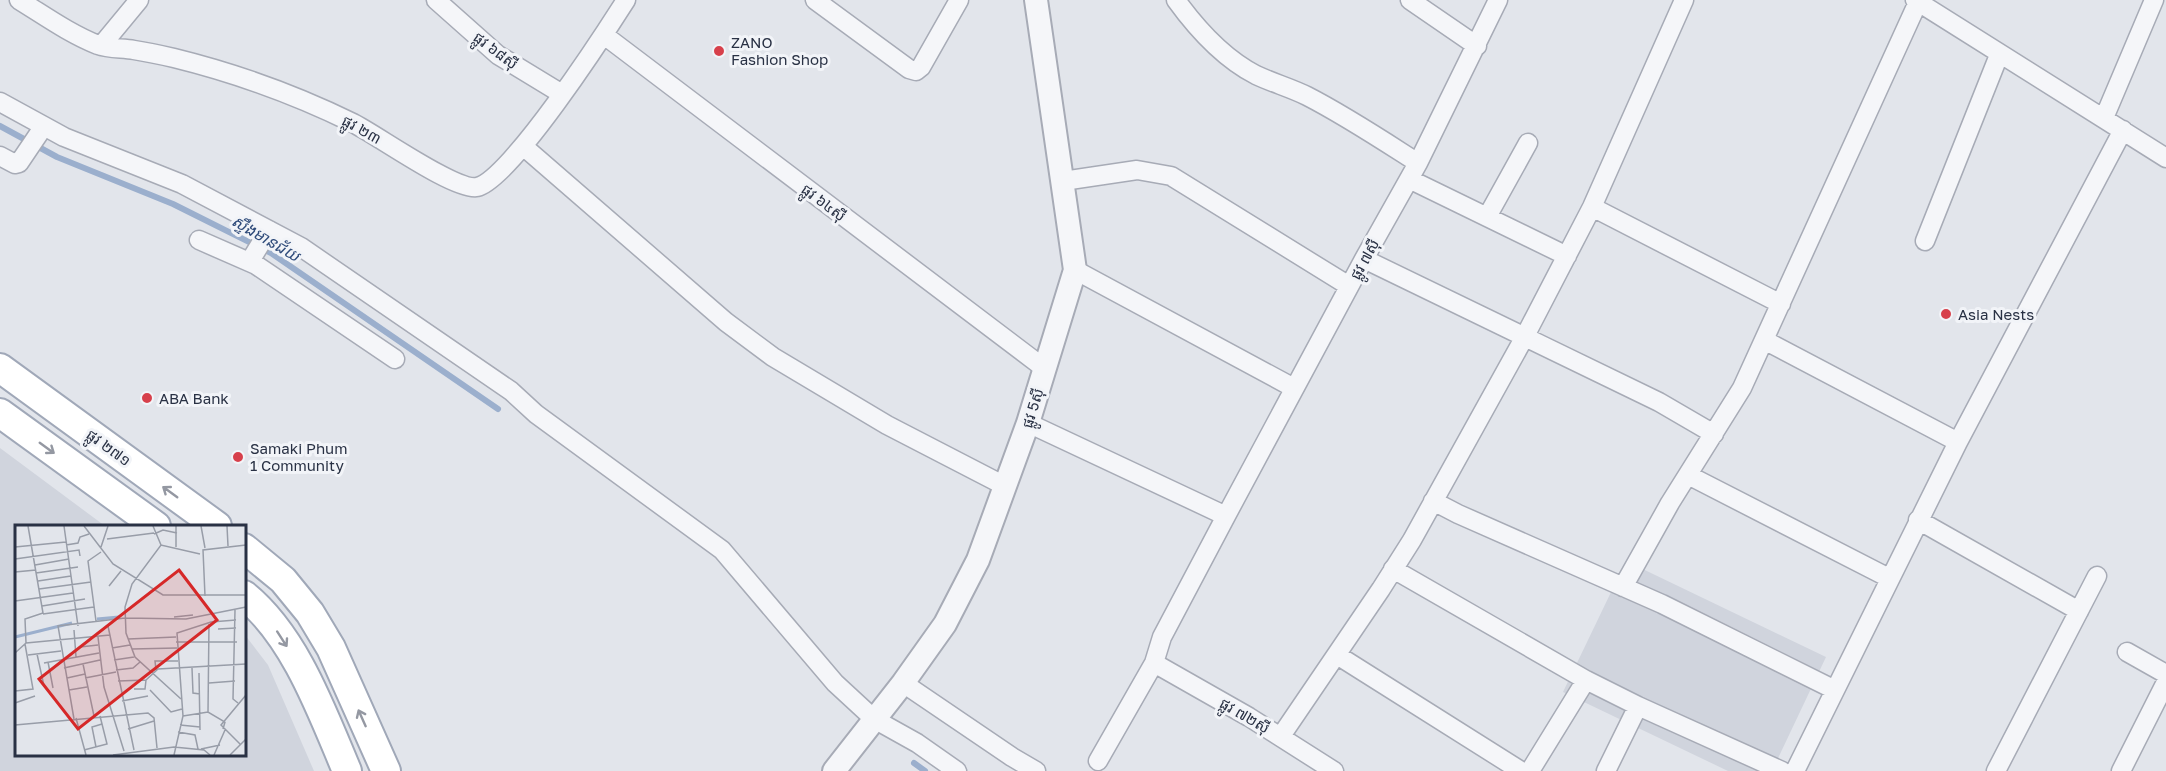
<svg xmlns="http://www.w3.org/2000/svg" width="2166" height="771" font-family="'Golos Text','Noto Sans Khmer',sans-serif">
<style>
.built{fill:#d0d4dd}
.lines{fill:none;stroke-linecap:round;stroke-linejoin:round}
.stream{stroke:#9bafcd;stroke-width:6}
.minor-casing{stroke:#a7abb6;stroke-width:21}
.tertiary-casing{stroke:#a7abb6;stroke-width:26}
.primary-casing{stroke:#a0a8b8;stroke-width:32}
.minor{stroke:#f5f6f9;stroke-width:18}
.tertiary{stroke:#f5f6f9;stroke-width:22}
.primary{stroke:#fff;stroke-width:28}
.oneway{stroke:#9498a2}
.poi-dot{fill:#d7404b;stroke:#f2f4f8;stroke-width:2}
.labels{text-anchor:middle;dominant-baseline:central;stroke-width:6;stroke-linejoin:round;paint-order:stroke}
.poi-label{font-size:15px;fill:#293144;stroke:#f2f4f8;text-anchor:start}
.street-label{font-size:15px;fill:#293144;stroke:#f2f4f8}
.water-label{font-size:16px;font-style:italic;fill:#304c7b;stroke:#f2f4f8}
.inset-river{fill:none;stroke:#9bafcd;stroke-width:3}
.inset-road{fill:none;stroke:#989da8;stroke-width:1.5}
.view{fill:#d62828;fill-opacity:0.15;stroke:#d62828;stroke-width:3}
.inset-edge{fill:none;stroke:#293144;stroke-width:3}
</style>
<rect width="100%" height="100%" fill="#e2e5eb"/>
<path class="built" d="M0,448L105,526H16V754H244L245,635L268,665L314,771H0Z
M1626,561L1826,657L1772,771H1728L1563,692Z"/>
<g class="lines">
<path class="stream" d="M0,126L57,157L173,204L271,253L498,409
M914,763L925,771"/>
<g class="minor-casing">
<path id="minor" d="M19,0C45,16 70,34 98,45C109,49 122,48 134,50C147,52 161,55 174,58C235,73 296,95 353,123C377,135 455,191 477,187C510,180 605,33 626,0
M436,0L498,55L562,94
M815,0L909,69L916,71L921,67L959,0
M1176,0C1197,29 1223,58 1256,75C1273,83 1291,88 1307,96C1346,116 1382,140 1418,163
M1410,0L1477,46
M1915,0L2166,158
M604,35L1044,368
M101,46L139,0
M0,102L64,137L182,184L301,247L511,391L536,414L722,550L835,683L874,719L917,743L957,771
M2104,118L2154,0
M523,146L726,322L773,357L887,425L1005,486
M0,156L15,164L19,163L44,126
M1409,179L1567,256
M1063,181L1137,170L1171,176L1349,286
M1592,207L1781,304
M1487,217L1528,143
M199,240L256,265L395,359
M1925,241L1999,55
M1364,259L1659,402L1714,434
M250,261L269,230
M1075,270L1294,388
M1764,340L1958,442
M1028,423L1226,516
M1688,475L1889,578
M1433,501L1458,514L1662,604L1835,690
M1918,520L2079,611
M1393,569L1586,680L1638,706L1782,771
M1623,587L1670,503L1742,388L1918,2
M2127,652L2166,674
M1337,655L1521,771
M1154,663L1249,717L1334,771
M903,683L1012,757L1036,771
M1281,736L1381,589L1412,540L1524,338L1592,207L1684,0
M1098,761L1154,663L1162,637L1226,516L1364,259L1418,163L1498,0
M1530,771L1586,680
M1606,771L1638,706
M1795,771L1958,442L2123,130
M1996,771L2097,576
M2121,771L2166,682"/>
</g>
<g class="tertiary-casing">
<path id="tertiary" d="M834,771L903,683L945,624L978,560L1028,423L1075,270L1036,0"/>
</g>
<g class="primary-casing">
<path id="primary" d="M0,368L217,526
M0,413L156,526
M244,548L283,580L310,613L331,648L386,771
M244,595C295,636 322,712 347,771"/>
</g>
<use href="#minor" class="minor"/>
<use href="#tertiary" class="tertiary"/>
<use href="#primary" class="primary"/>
</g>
<defs><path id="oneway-shaft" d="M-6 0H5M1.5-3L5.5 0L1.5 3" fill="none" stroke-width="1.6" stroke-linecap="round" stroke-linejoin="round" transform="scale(1.5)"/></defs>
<g class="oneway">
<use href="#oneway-shaft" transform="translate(47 448) rotate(36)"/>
<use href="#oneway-shaft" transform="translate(170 492) rotate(-144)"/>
<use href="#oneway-shaft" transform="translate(282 639) rotate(57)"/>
<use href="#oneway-shaft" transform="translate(362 718) rotate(-114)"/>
</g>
<g class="poi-dot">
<circle cx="719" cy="51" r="6"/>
<circle cx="1946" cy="314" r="6"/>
<circle cx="147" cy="398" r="6"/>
<circle cx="238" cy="457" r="6"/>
</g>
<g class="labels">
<g class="poi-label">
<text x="731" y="42">ZANO<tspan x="731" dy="17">Fashion Shop</tspan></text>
<text x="1958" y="314">Asia Nests</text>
<text x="159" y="398">ABA Bank</text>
<text x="250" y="448">Samaki Phum<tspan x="250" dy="17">1 Community</tspan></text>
</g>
<g class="street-label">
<text transform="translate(496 50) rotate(37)">ផ្លូវ ៦៨ស៊ី</text>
<text transform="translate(362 129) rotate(29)">ផ្លូវ ២៣</text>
<text transform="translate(824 202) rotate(37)">ផ្លូវ ៦៤ស៊ី</text>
<text transform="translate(1364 259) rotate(-61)">ផ្លូវ ៧ស៊ី</text>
<text transform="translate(1032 408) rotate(-73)">ផ្លូវ 5ស៊ី</text>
<text transform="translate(109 447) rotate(36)">ផ្លូវ ២៧១</text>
<text transform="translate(1245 715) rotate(30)">ផ្លូវ ៧២ស៊ី</text>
</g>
<g class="water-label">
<text transform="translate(266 238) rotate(30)">ស្ទឹងមានជ័យ</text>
</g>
</g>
<g transform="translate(15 525)">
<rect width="231" height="231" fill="#e2e5eb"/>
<path class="inset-river" d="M82,94L104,92M0,112L57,98"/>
<path class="inset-road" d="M49,1L63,101M69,1L98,39L148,70H231M138,1L146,20M186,1L190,23M212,1L213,21M139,9L148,5L162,8M92,14L139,8M51,20L63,18L65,12L74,9M0,22L51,17M86,22L93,1M161,22V1M0,34L64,25L65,31M20,40L54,34M0,47L21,45M21,48L63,42M23,56L56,51M94,61L106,46M24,64L76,57M190,71L188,25L231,20M0,76L58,68M27,81L70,74M220,85L218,174L223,178M28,89L79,82M159,92L178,90M81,96L73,36L86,27M93,101L119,225M203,104L221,103M59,105L61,132M83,112L89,162L109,226M113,114L161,112M161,117H222M11,118L95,110M65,122L83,120M97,123L115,120M117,124L162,123M0,128L11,118L10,94L28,88L13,1M22,129L29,161M13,130L46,126M99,135L119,132M33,137L38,163M29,138L84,128M68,139L79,191M49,143L85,135M177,143L178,168L185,169M101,145L118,143L125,137M141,145L140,136H163M184,148L185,205M52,153L70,149M70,153L101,147M103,156L131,155M194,158L220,156M119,164H130L131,155L143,144L231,139M54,165L72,162M135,165L156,187L167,184M0,166L18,164L10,119M166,174L120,132L111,108L110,82L117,59L146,20L185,29M107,176L133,171M0,178L20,171M193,187L194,97M168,191L193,187L210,197L208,204M61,193L71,230M59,194L43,101L110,93L171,94L231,82M0,200L133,188L139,193L142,223M165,200L185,202M113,204L139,196M163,207L180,210L183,224M225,219L206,200L231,170M81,222L77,202L87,199M186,224L205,220M69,225L92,219L85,191M98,230L159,222L189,225L195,230M159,230L168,191L162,108L196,97L221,95M199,230L210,205M215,230L231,214"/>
<path class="view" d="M164,45L202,95L63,204L24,154Z"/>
<rect width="231" height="231" class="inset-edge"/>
</g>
</svg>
